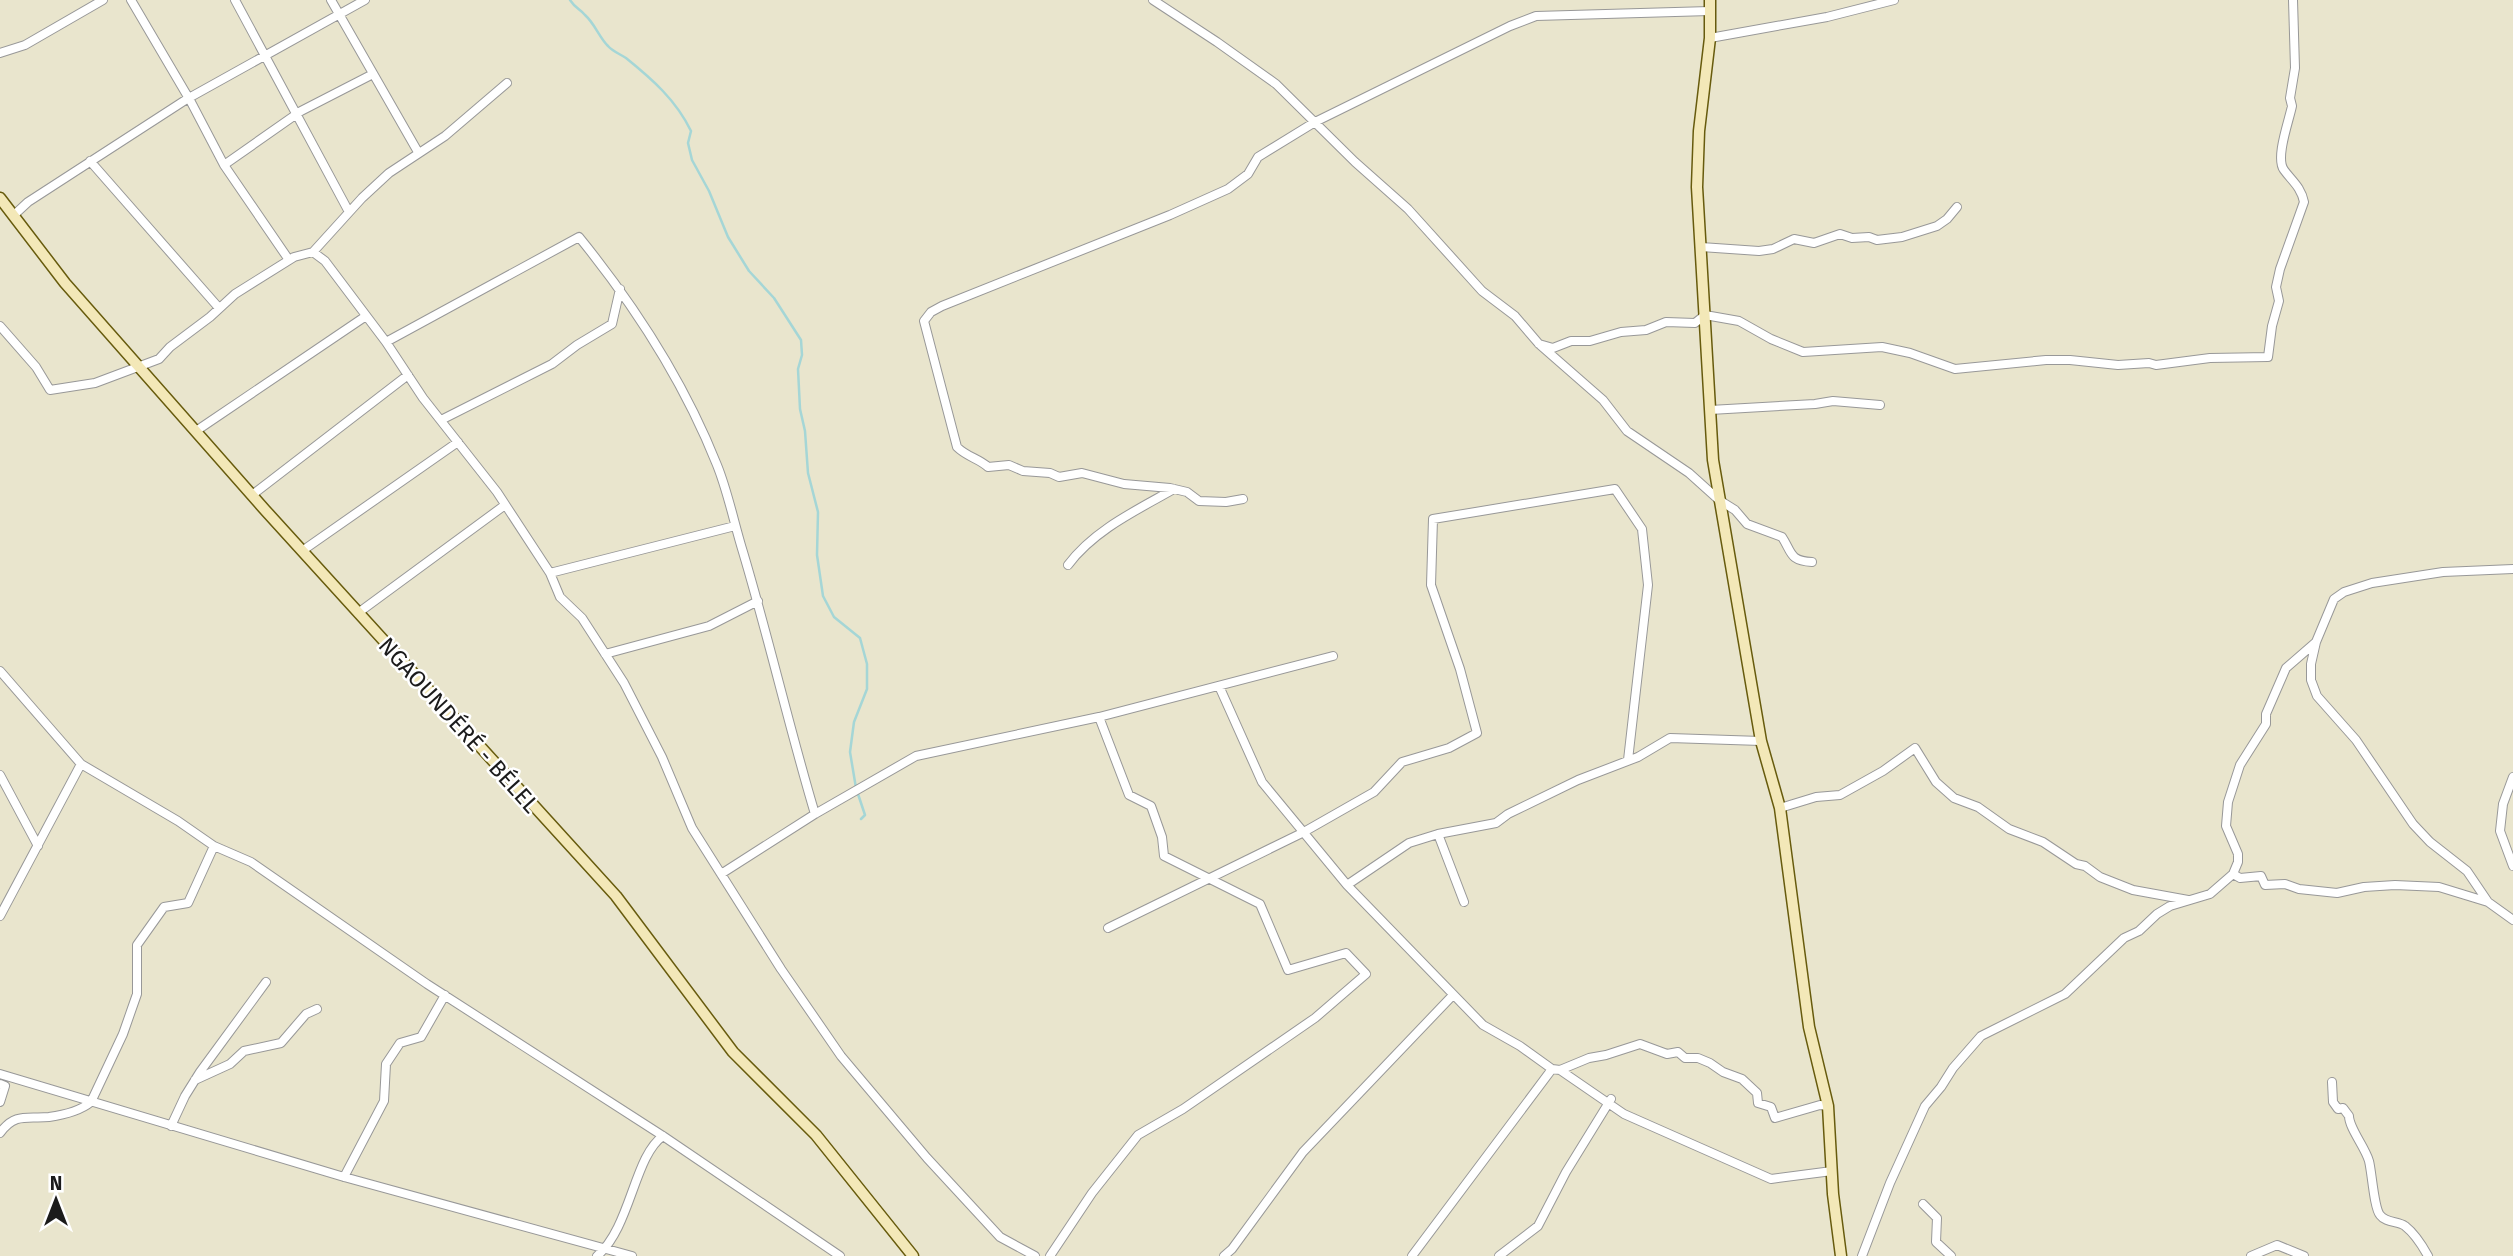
<svg xmlns="http://www.w3.org/2000/svg" width="2513" height="1256" font-family="'Fira Sans',sans-serif">
<style>
.farmland{fill:#e9e5cd}
.lines{fill:none;stroke-linecap:round;stroke-linejoin:round}
.stream{stroke:#a5d6d6;stroke-width:2.5}
.street-casing{stroke:#989898;stroke-width:10}
.secondary-casing{stroke:#675b0d;stroke-width:13}
.street{stroke:#fff;stroke-width:8}
.secondary{stroke:#f3e8b8;stroke-width:10}
.labels{text-anchor:middle;dominant-baseline:central;stroke-width:5;stroke-linejoin:round;paint-order:stroke}
.street-label{font-size:23px;fill:#1b1b1b;stroke:#fff}
</style>
<rect width="100%" height="100%" fill="#ece6e1"/>
<path class="farmland" d="M0,0H2513V1256H0Z"/>
<g class="lines">
<path class="stream" d="M570,0C576,9 579,8 585,15C595,24 599,37 608,46C612,51 620,54 626,58C652,79 676,100 691,131L688,143L692,160L709,191L728,237L749,271L774,298L801,340L802,355L798,369L800,409L805,431L808,473L818,512L817,555L823,596L834,617L860,638L867,664V689L854,722L850,752L856,788L865,815L861,819"/>
<g class="street-casing">
<path id="street" d="M131,0L191,102L224,165L289,260
M235,0L349,212
M331,0L418,152
M1153,0L1217,42L1276,84L1355,162L1408,209L1482,291L1515,316L1539,344L1603,400L1627,431L1689,473L1719,500L1735,510L1747,524L1782,537C1792,552 1789,561 1812,562
M1710,38L1827,17L1894,0
M0,53L25,45L103,0
M90,161L219,308
M224,165L301,111L373,74
M14,215L28,202L187,99L365,0
M1701,247L1759,251L1773,249L1794,239L1814,243L1840,234L1852,238L1869,237L1877,240L1902,237L1937,226L1947,219L1957,207
M313,252L325,261L386,342L423,398L497,492L550,573L560,597L582,618L624,683L662,757L692,828L781,969L841,1056L927,1158L1000,1237L1035,1256
M0,326L36,367L50,390L95,383L159,359L170,347L210,317L235,294L294,257L313,252L362,198L389,173L445,136L507,83
M386,342L579,237C635,306 684,382 717,465C728,492 734,523 743,552C769,639 789,727 815,814
M1539,344L1553,348L1571,341H1590L1621,332L1646,330L1666,322L1695,323L1705,315L1739,321L1771,339L1803,352L1882,347L1910,353L1955,369L2046,360H2070L2118,365L2149,363L2156,365L2210,358L2268,357L2272,326L2279,301L2276,287L2280,269L2304,202C2301,187 2292,181 2284,170C2275,158 2289,121 2292,106L2290,98L2295,68L2293,0
M1710,410L1815,404L1833,401L1880,405
M441,420L552,364L577,345L612,324L620,289
M196,431L366,316
M252,495L408,375
M1243,499L1226,502L1199,501L1187,492L1170,488L1124,484L1082,473L1059,477L1050,473L1023,471L1009,465L988,467C978,458 967,457 957,447L924,321L931,312L942,306L1170,215L1228,189L1248,174L1258,157L1315,122L1510,26L1536,16L1710,11
M302,551L458,442
M1068,565C1094,530 1137,510 1174,489
M550,573L735,526
M358,613L505,505
M2316,642L2311,664V680L2317,696L2356,740L2413,824L2430,842L2467,871L2488,902L2513,920
M605,654L709,626L758,601
M0,671L81,764L0,916
M1219,686L1262,782L1347,885L1483,1025L1520,1046L1552,1069L1560,1070L1589,1058L1606,1055L1640,1044L1667,1054L1678,1052L1685,1058H1698L1710,1063L1723,1072L1742,1079L1757,1093L1758,1103L1771,1107L1775,1118L1820,1105L1828,1106
M81,764L178,821L214,846L251,862L427,984L663,1136L840,1256
M0,775L38,846
M2513,777L2503,804L2500,831L2513,866
M1780,808L1816,797L1840,795L1883,771L1915,748L1936,782L1954,798L1978,807L2009,829L2043,842L2076,864L2085,866L2100,877L2133,890L2188,900
M721,874L815,814L916,756L1099,717
M2233,874L2240,878L2261,876L2265,885L2285,884L2299,889L2337,893L2364,887L2395,885L2439,887L2488,902
M1347,885L1409,843L1438,834
M1464,902L1438,834L1496,823L1508,814L1578,780L1638,757L1670,738L1761,741
M1108,928L1302,833L1374,792L1402,762L1449,748L1477,733L1460,669L1431,585L1433,519L1615,489L1642,529L1648,585L1628,760
M1560,1070L1624,1114L1771,1179L1832,1171
M0,1074L344,1177L632,1256
M195,1080L230,1064L244,1051L281,1043L306,1014L317,1009
M2332,1082L2333,1102L2338,1109L2343,1108L2349,1116C2349,1128 2365,1147 2369,1161C2372,1173 2374,1208 2380,1215C2386,1223 2398,1221 2405,1226C2414,1233 2422,1245 2428,1256
M0,1084L5,1086L0,1102
M171,1126L185,1096L200,1072L266,982
M0,1133C15,1112 28,1119 49,1117C63,1115 80,1111 91,1102L123,1034L137,994V945L164,907L188,903L214,846
M344,1177L384,1101L386,1064L400,1043L421,1037L445,995
M1923,1204L1937,1218L1936,1242L1951,1256
M597,1256C631,1227 634,1156 663,1136
M1050,1256L1092,1193L1138,1135L1183,1109L1315,1018L1366,974L1346,953L1288,970L1260,904L1164,856L1162,837L1151,806L1129,795L1099,717L1333,656
M1224,1256L1232,1249L1303,1152L1453,995
M1412,1256L1552,1069
M1499,1256L1538,1226L1566,1172L1611,1099
M1862,1256L1890,1183L1925,1106L1941,1087L1953,1068L1981,1036L2065,994L2124,938L2139,931L2157,914L2170,906L2210,894L2233,874L2238,862V854L2226,826L2228,802L2240,765L2266,724V714L2286,668L2316,642L2334,599L2344,592L2372,583L2443,572L2513,569
M2251,1256L2277,1245L2304,1256"/>
</g>
<g class="secondary-casing">
<path id="secondary" d="M1710,0V38L1699,131L1697,187L1713,460L1761,741L1780,808L1809,1027L1828,1106L1833,1194L1841,1256
M0,198L65,283L265,510L616,896L733,1052L816,1135L913,1256"/>
</g>
<use href="#street" class="street"/>
<use href="#secondary" class="secondary"/>
</g>
<g class="labels">
<g class="street-label">
<text transform="translate(459 725) rotate(48)">NGAOUNDÉRÉ - BÉLEL</text>
</g>
</g>
<g transform="translate(56 1200)" stroke="#ffffff" stroke-width="5" paint-order="stroke">
<path d="M0-5L12 26L0 18L-12 26Z" fill="#1b1b1b"/>
<text y="-10" font-size="19" font-weight="bold" text-anchor="middle" fill="#1b1b1b">N</text>
</g>
</svg>
